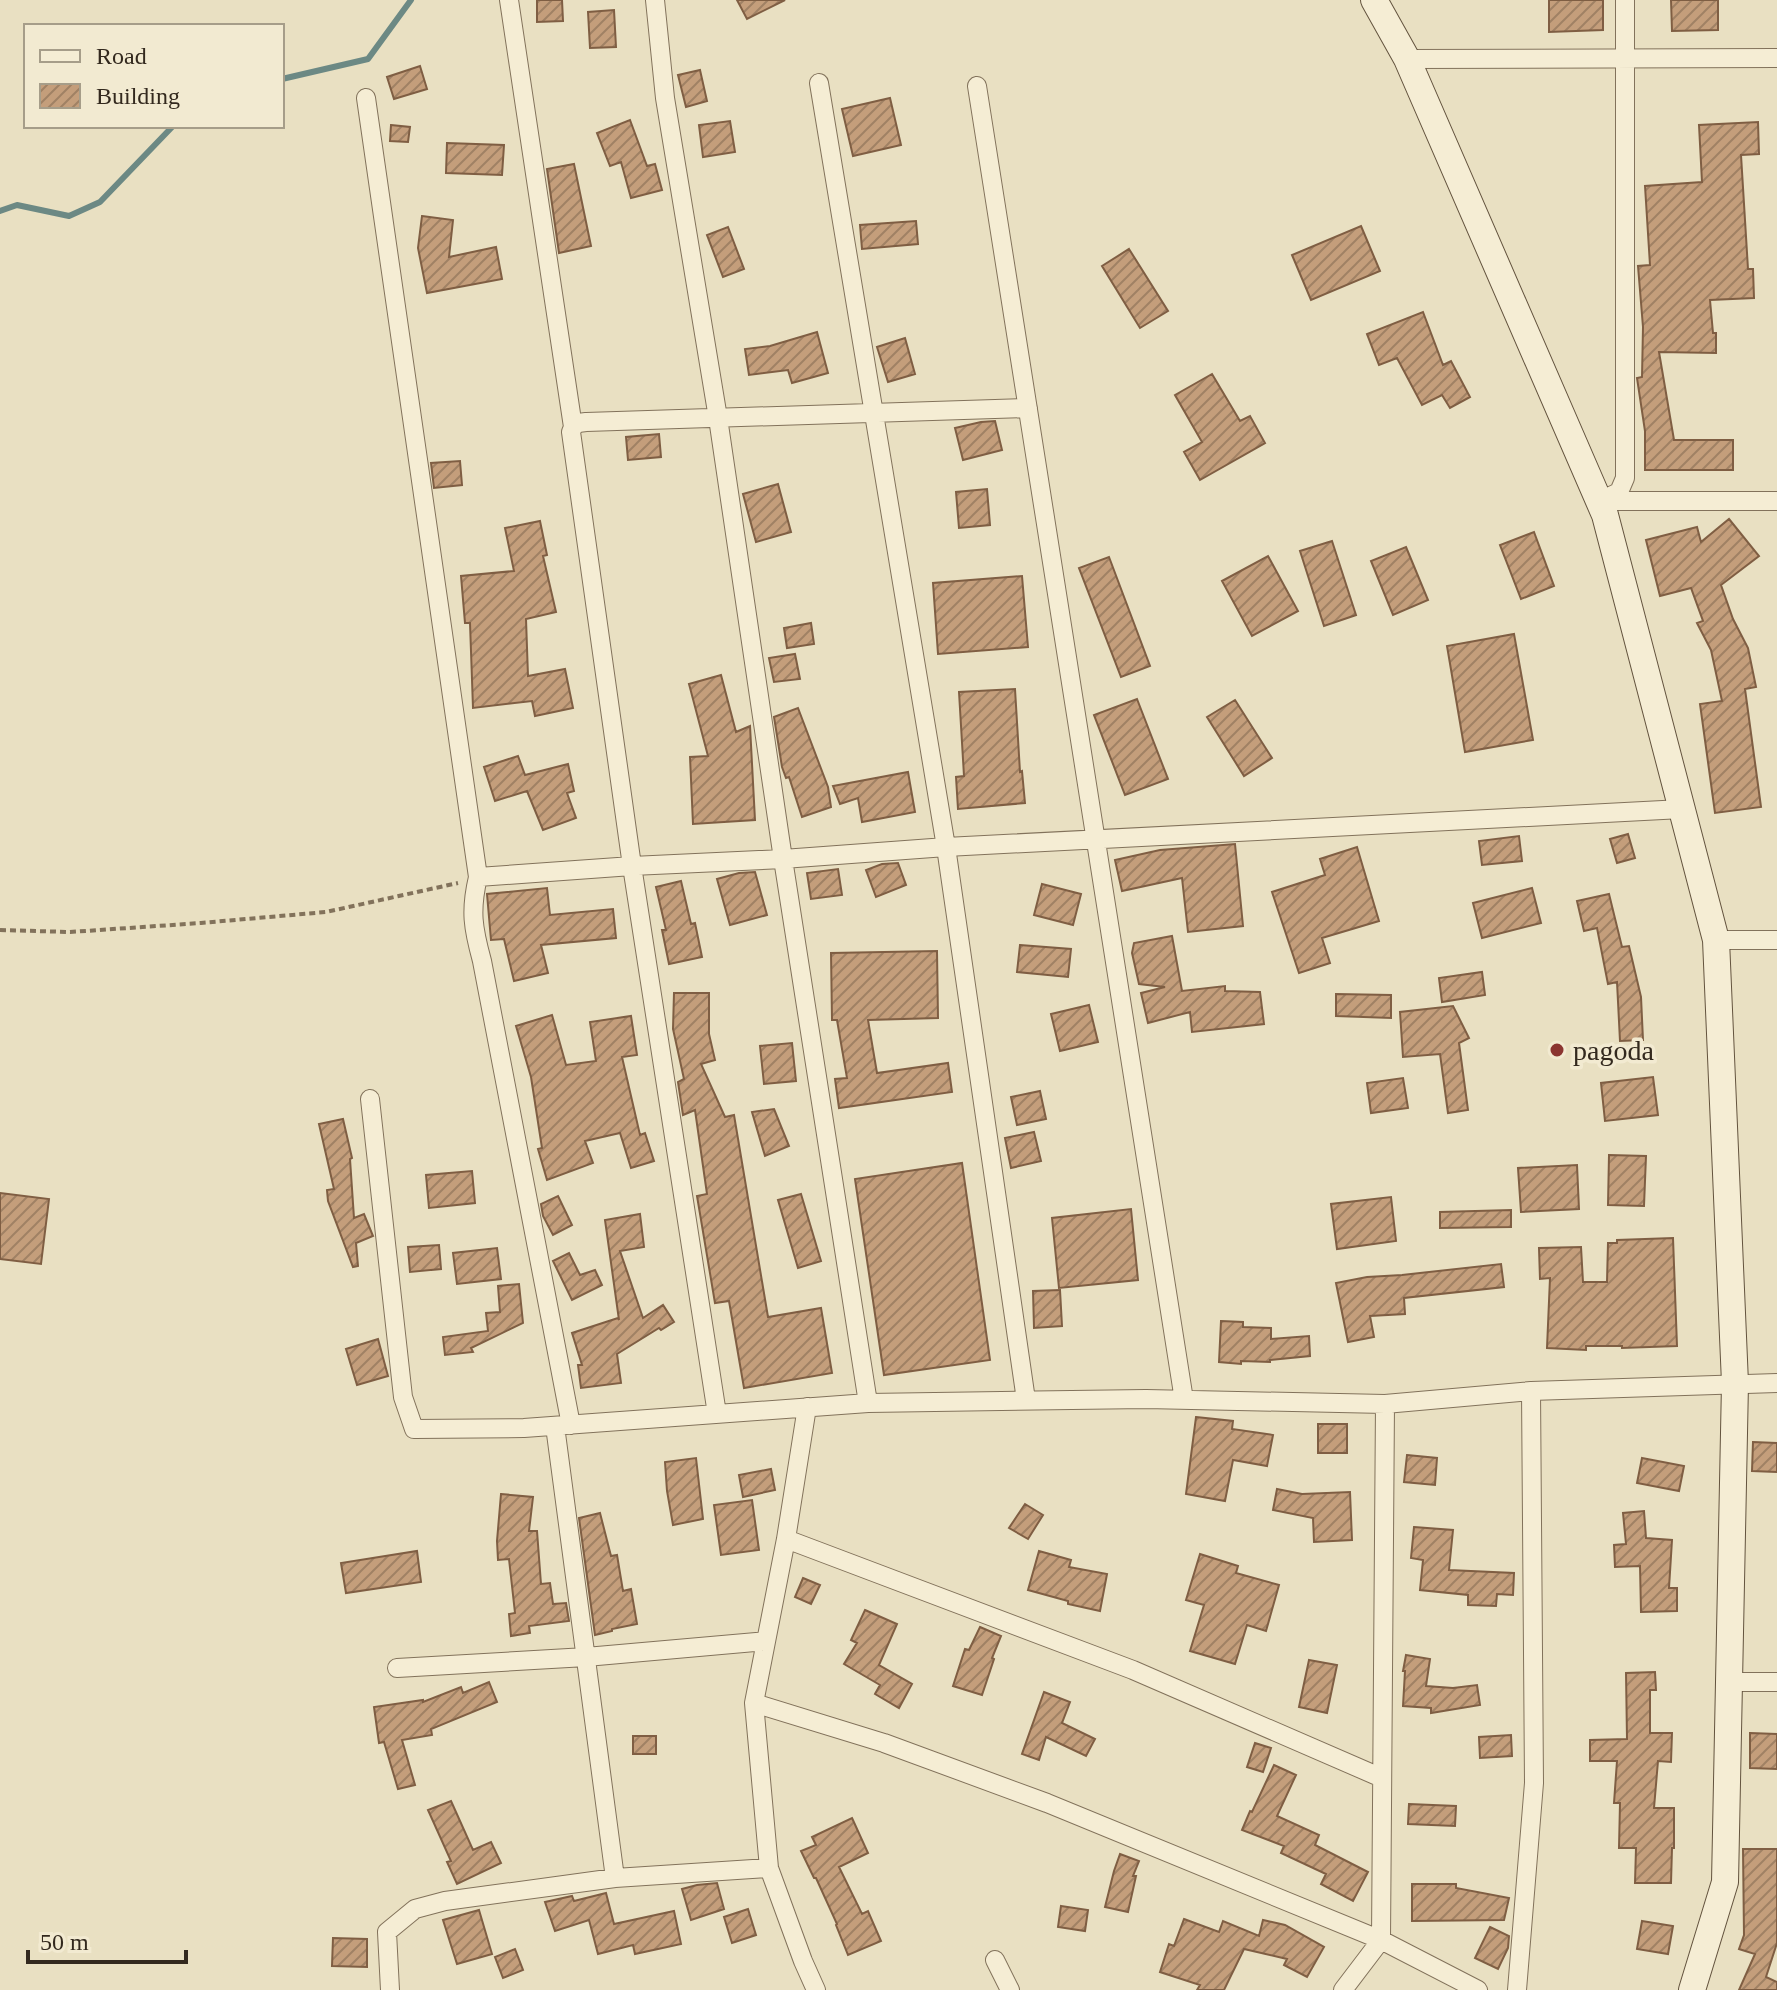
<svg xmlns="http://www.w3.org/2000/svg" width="1777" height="1990" font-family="'Times New Roman',serif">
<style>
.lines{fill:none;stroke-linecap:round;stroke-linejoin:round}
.stream{stroke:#6c8984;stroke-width:6}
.building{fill:url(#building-hatch);stroke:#7f5e43;stroke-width:2}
.minor-casing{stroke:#82725b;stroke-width:20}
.secondary-casing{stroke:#63533e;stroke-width:28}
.path{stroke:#82725b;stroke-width:4;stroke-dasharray:6 4;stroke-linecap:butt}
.minor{stroke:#f5edd4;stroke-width:18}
.secondary{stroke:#f5edd4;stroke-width:26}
.poi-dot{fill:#8b3530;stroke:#f2ead1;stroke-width:3}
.labels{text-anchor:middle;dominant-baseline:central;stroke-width:7;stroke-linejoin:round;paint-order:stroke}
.poi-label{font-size:28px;fill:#33291e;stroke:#f2ead1;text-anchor:start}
</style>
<defs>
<pattern id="building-hatch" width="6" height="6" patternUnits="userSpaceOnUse" patternTransform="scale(2)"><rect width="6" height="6" fill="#c49e7b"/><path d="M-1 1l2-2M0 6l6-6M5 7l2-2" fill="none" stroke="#a08164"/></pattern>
</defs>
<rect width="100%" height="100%" fill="#e9e0c2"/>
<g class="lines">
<path class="stream" d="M282,79L368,59L411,0
M0,211L17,205L69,216L100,202L173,126"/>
</g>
<path class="building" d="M537,0H562L563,21L537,22Z
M737,0H785L747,19Z
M1549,0H1603V30L1549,32Z
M1671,0H1718V30L1672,31Z
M614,10L616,47L590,48L588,12Z
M420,66L427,89L394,99L387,77Z
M700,70L707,101L686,107L678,75Z
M890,98L901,145L853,156L842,109Z
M630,120L647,166L655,164L662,190L631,198L621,162L610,166L597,133Z
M730,121L735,152L703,157L699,125Z
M1758,122L1759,154L1741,155L1748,269H1753L1754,298L1710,300L1713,333H1716V353L1659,352L1674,440H1733V470H1645V431L1637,378L1642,377L1643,327L1638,266L1650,265L1645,186L1702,182L1699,125Z
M391,125L410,127L408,142L390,141Z
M447,143L504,145L502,175L446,173Z
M574,164L591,246L559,253L547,169Z
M422,216L453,220L449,257L496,247L502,279L427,293L418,248Z
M916,221L918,244L862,249L860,225Z
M1361,226L1380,271L1311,300L1292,255Z
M728,227L744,269L723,277L707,235Z
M1129,249L1168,311L1140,328L1102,266Z
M1423,312L1443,365L1451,361L1470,397L1450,408L1442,395L1422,405L1397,358L1379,365L1367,334Z
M817,332L828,373L792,383L788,370L749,375L745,349L770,346Z
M905,338L915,374L888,382L877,347Z
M1212,374L1240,421L1250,416L1265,443L1200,480L1184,452L1202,442L1175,395Z
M995,421L1002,450L963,460L955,428L981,422Z
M659,434L661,457L628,460L626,437Z
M460,461L462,485L434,488L431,463Z
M778,484L791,532L756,542L743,494Z
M987,489L990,525L959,528L956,492Z
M1729,519L1759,556L1721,585L1733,619L1748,648L1756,687L1745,689L1761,807L1715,813L1700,704L1722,701L1711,650L1697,623L1703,621L1691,588L1660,596L1646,540L1697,527L1701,542Z
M540,521L547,555L543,556L556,612L526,619L528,676L565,669L573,708L535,716L532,701L473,708L470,623H465L461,576L514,571L505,528Z
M1534,532L1554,586L1521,599L1500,545Z
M1332,541L1356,615L1324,626L1300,551Z
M1406,547L1428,600L1393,615L1371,561Z
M1268,556L1298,611L1252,636L1222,581Z
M1109,557L1150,666L1121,677L1079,568Z
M1022,576L1028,647L938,654L933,583Z
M811,623L814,644L787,648L784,628Z
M1514,634L1533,740L1465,752L1447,646Z
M795,654L800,679L774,682L769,658Z
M721,675L736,732L750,726L755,820L693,824L690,757L708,756L689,684Z
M1015,689L1020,772L1022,771L1025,803L958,809L956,777L964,776L959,692Z
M1137,699L1168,779L1125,795L1094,715Z
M1235,700L1272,758L1244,776L1207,717Z
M798,708L828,787L831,807L802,817L789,777L786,778L782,767L774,717Z
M518,756L525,775L568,764L574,791L567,793L576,818L543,830L527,791L495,801L484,767Z
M908,772L915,812L862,822L858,798L840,804L833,786Z
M1628,834L1635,858L1617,863L1610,839Z
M1519,836L1522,861L1482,865L1479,841Z
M1235,844L1243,926L1188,932L1182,878L1122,891L1115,860L1160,850Z
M1357,847L1379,921L1322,938L1330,963L1299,973L1272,892L1325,875L1320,859Z
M898,863L906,885L876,897L866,870L882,864Z
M838,869L842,895L811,899L807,873Z
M755,872L767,915L730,925L717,879L739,873Z
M681,881L691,924L695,923L702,957L669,964L662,930H666L656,887Z
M1042,884L1081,894L1073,925L1034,915Z
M547,888L550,915L613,909L616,938L541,945L548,973L514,981L504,939L491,940L487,894Z
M1532,888L1541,923L1482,938L1473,903Z
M1609,894L1622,947L1629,946L1641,997L1643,1040L1620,1041L1617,982L1608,984L1597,928L1584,931L1577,901Z
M1172,936L1182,991L1225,986V991L1260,992L1264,1024L1192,1032L1190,1012L1148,1023L1141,993L1165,987L1139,984L1132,953L1134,943Z
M1020,945L1071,949L1068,977L1017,972Z
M937,951L938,1018L868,1020L877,1073L948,1063L952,1092L839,1108L835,1079L847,1078L837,1020H832L831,953Z
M1482,972L1485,995L1442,1002L1439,978Z
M674,993H709V1034L715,1060L701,1064L725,1117L734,1115L768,1317L821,1308L832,1373L744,1388L729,1301L715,1303L697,1196L707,1194L695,1110L683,1115L678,1082L684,1079L673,1029Z
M1336,994L1391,995V1018L1336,1016Z
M1089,1005L1098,1042L1060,1051L1051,1014Z
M1453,1006L1469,1038L1459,1043L1468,1110L1448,1113L1440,1054L1403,1057L1400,1012Z
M552,1015L566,1065L596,1061L590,1022L631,1016L637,1055L622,1057L640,1135L645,1133L654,1161L631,1168L620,1133L585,1141L593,1163L547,1180L538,1149L542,1148L531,1077L516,1026Z
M792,1043L796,1081L764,1084L760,1046Z
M1653,1077L1658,1115L1605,1121L1601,1083Z
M1403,1078L1408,1108L1371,1113L1367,1083Z
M1040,1091L1046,1119L1017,1125L1011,1097Z
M774,1109L789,1146L765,1156L752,1112Z
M343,1119L352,1158L350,1159L354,1218L364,1214L373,1236L356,1243L358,1266L353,1267L328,1201L327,1190L334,1189L319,1124Z
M1034,1132L1041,1161L1011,1168L1005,1138Z
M1609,1155L1646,1156L1644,1206L1608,1205Z
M962,1163L990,1360L884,1375L855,1179Z
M1577,1165L1579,1209L1521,1212L1518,1168Z
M472,1171L475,1203L429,1208L426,1175Z
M0,1193L49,1199L41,1264L0,1259Z
M801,1194L821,1261L798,1268L778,1200Z
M558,1196L572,1225L553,1235L543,1216L541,1204Z
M1391,1197L1396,1241L1337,1249L1331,1204Z
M1131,1209L1138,1280L1059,1288L1052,1218Z
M1511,1210V1227L1440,1228V1212Z
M640,1214L644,1247L620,1251L643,1318L663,1305L674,1322L661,1330L659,1328L617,1354L621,1383L581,1388L578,1365H582L572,1333L618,1318L619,1320L605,1220Z
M1673,1238L1677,1346L1622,1348V1346H1586V1350L1547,1348L1550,1278L1540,1279L1539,1248L1581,1247L1583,1282H1607L1608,1243H1617V1240Z
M439,1245L441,1269L410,1272L408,1247Z
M497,1248L501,1279L457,1284L453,1253Z
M569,1253L580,1275L595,1270L602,1285L572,1300L553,1261Z
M1501,1264L1504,1287L1404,1298L1405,1314L1370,1316L1374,1337L1348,1342L1336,1283L1367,1277L1402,1275Z
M519,1284L523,1323L471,1348L473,1352L445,1355L443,1337L488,1331L486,1313L500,1312L498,1286Z
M1060,1290L1062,1326L1034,1328L1033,1291Z
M1221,1321L1243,1322V1327L1271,1328V1339L1309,1336L1310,1356L1270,1360V1362L1241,1361V1364L1219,1362Z
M378,1339L388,1376L357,1385L346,1349Z
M1196,1417L1233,1421L1232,1429L1273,1435L1267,1466L1233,1460L1225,1501L1186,1494Z
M1318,1424H1347V1453H1318Z
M1753,1442L1777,1443V1472L1752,1471Z
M1407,1455L1437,1458L1435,1485L1404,1482Z
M696,1458L703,1519L673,1525L667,1491L665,1462Z
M1642,1458L1684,1466L1679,1491L1637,1483Z
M771,1469L775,1490L743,1497L739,1475Z
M1277,1489L1302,1494L1350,1492L1352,1540L1314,1542L1313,1518L1273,1510Z
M501,1494L533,1497L529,1531H537L541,1584L550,1583L553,1604L566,1603L569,1621L529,1626L530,1633L511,1636L509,1614L515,1613L509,1559L498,1560L497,1541Z
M752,1500L759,1550L721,1555L714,1505Z
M1025,1504L1043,1515L1028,1539L1009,1528Z
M1644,1511L1646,1538L1672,1540L1669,1588H1677V1611L1641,1612L1640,1566L1615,1567L1614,1545L1626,1544L1623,1513Z
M600,1513L611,1556L617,1555L623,1591L631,1589L637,1624L612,1629V1631L595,1635L579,1518Z
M1414,1527L1453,1530L1449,1570L1514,1573L1513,1595L1497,1594L1496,1606L1468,1605V1595L1420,1590L1423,1560L1411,1558Z
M417,1551L421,1582L346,1593L341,1563Z
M1039,1551L1071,1560L1069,1567L1107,1574L1100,1611L1068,1604V1601L1028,1590Z
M1200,1554L1238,1566L1236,1573L1279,1585L1266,1631L1247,1625L1235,1664L1190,1651L1204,1605L1186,1600Z
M803,1578L820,1585L811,1604L795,1597Z
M865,1610L897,1624L879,1665L912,1684L899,1708L875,1694L880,1685L844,1664L857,1643L851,1640Z
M980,1627L1001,1636L992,1658L994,1659L982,1695L953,1686L965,1649L969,1650Z
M1406,1655L1430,1659L1426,1686L1453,1688L1477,1685L1480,1705L1431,1713V1708L1403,1706L1405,1671H1403Z
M1309,1660L1337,1665L1327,1713L1299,1707Z
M1655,1672L1656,1690H1650V1733H1672L1671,1762L1658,1761L1654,1808H1674V1848H1672L1671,1883H1635L1636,1848H1619L1620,1803H1614L1617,1761H1590V1740L1627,1739L1626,1673Z
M489,1682L497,1702L431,1729L432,1735L402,1740L415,1785L398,1789L384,1742L379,1743L374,1707L423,1700V1702L461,1687L463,1693Z
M1044,1692L1070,1702L1062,1723L1095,1739L1086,1756L1046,1737L1039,1760L1022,1754Z
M1750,1733L1777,1734V1769L1750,1768Z
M1511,1735L1512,1756L1480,1758L1479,1737Z
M633,1736H656V1754H633Z
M1255,1743L1271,1748L1263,1772L1247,1767Z
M1274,1765L1296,1775L1277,1816L1319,1835L1315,1845L1368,1872L1353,1901L1321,1884L1326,1874L1281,1853L1284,1846L1242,1830L1250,1811L1252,1812Z
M451,1801L473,1850L491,1842L501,1863L457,1884L447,1862L451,1861L428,1810Z
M1409,1804L1456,1806L1455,1826L1408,1824Z
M852,1818L868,1853L839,1867L862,1914L868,1911L881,1941L848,1955L836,1925L837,1924L816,1878H814L801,1851L816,1845L812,1837Z
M1743,1849H1777V1943L1766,1977L1777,1982V1990H1739L1755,1954L1739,1949L1744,1935Z
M1120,1854L1139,1861L1133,1876H1136L1128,1912L1105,1907L1114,1871Z
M717,1883L724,1909L691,1920L682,1889L697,1885Z
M1412,1884H1456V1888L1509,1898L1504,1920L1412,1921Z
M606,1893L614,1924L674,1911L681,1944L635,1954L633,1945L598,1954L589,1920L555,1931L545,1902L572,1896L574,1901Z
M1061,1906L1088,1910L1085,1931L1058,1927Z
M748,1909L756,1935L732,1943L724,1917Z
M479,1910L492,1954L457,1964L443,1920Z
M1184,1919L1219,1932L1223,1921L1259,1936L1263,1920L1285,1925L1324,1947L1307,1977L1284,1965L1287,1959L1244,1949L1224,1990H1197L1200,1985L1160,1972L1169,1944L1174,1946Z
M1642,1921L1673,1926L1668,1954L1637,1949Z
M1490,1927L1509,1936L1508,1948L1498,1969L1475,1958Z
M333,1938L367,1939V1967L332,1966Z
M515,1949L523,1970L503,1978L495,1957Z"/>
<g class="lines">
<g class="minor-casing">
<path id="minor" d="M509,0L573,427L571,432L632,866L717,1414
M655,0L665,98L718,418L783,859L868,1403
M1407,59L1777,58
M819,83L946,847L1026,1400
M977,86L1184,1400
M366,98L478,877C470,911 473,928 482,961L571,1425
M573,427L578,423L586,422L1028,408
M1600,501L1619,492L1625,478V0
M1604,501H1777
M478,877L632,866L783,859L946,847L1682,809
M1716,940H1777
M370,1099L403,1397L414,1429L524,1428L868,1403L1146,1399L1385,1404L1531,1391L1777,1383
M807,1407L786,1539L754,1703L769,1868L803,1961L816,1990
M555,1426L615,1878
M786,1539L1133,1670L1382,1778
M397,1668L586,1657L766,1641
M1729,1682H1777
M754,1703L884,1743L1047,1803L1381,1940L1478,1990
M995,1960L1010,1990
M390,1990L387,1932L415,1909L445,1901L615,1878L769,1868
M1343,1990L1381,1940L1385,1404
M1517,1990L1534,1783L1531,1391"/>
</g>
<g class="secondary-casing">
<path id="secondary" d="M1374,0L1407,59L1605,515L1716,940L1735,1383L1725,1882L1692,1990"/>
</g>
<path class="path" d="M0,930L70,932L201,923L326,912L458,883"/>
<use href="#minor" class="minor"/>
<use href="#secondary" class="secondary"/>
</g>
<circle class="poi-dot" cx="1557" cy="1050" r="8"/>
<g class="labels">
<g class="poi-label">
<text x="1573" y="1050">pagoda</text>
</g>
</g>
<rect x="24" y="24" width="260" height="104" fill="#f2ead1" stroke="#a69d89" stroke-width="2"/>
<rect x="40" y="50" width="40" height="12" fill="#f5edd4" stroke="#a69d89" stroke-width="2"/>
<text x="96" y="64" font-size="24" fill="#33291e">Road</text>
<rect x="40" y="84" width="40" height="24" fill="url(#building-hatch)" stroke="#a69d89" stroke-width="2"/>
<text x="96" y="104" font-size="24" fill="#33291e">Building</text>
<path d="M28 1950v12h158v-12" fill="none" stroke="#33291e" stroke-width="4"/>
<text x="40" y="1950" font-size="24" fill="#33291e" stroke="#f2ead1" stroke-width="6" paint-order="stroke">50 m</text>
</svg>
